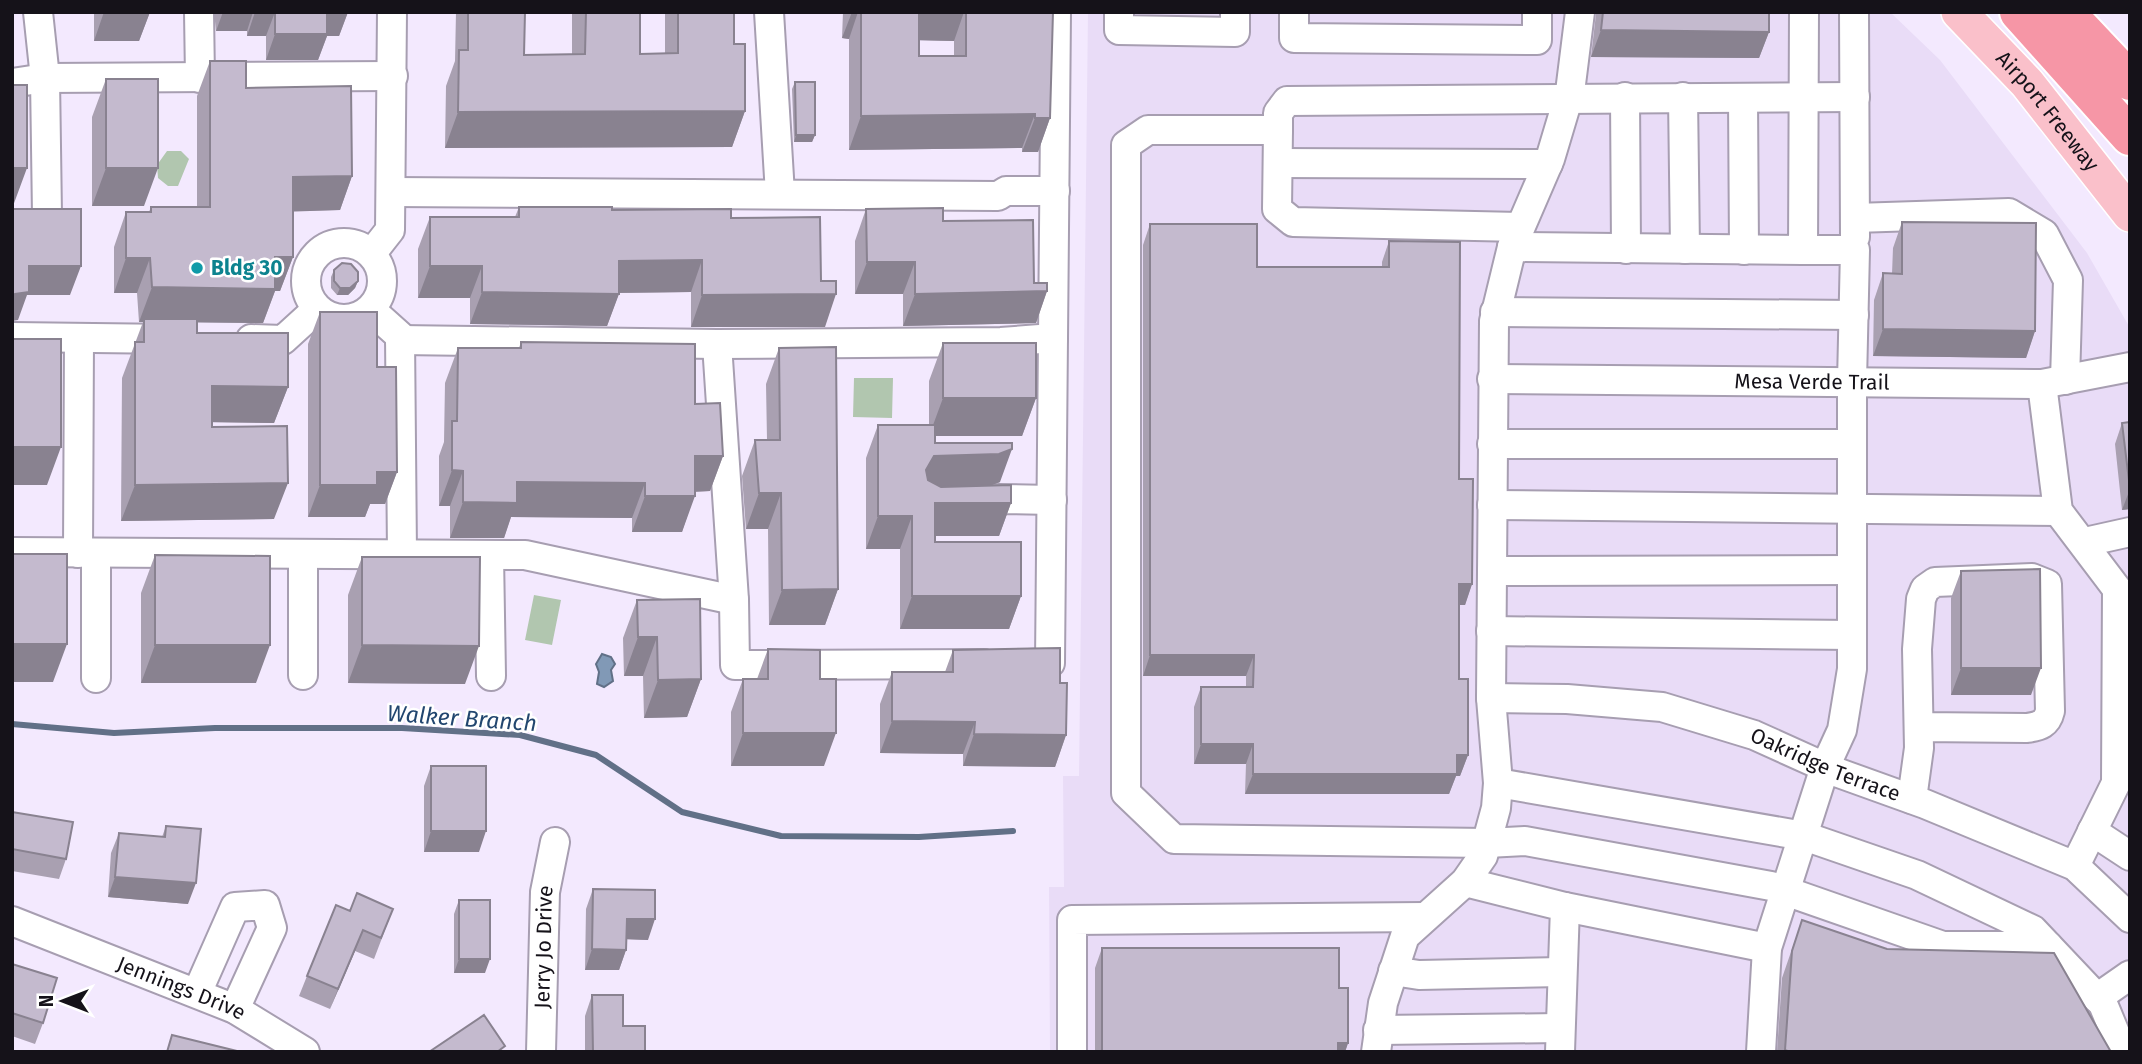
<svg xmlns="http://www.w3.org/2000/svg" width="2142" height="1064" font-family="'Fira Sans',sans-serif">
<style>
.built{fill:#e9dcf7}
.green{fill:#b1c6af}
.water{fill:#8199b6;stroke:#617087;stroke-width:2}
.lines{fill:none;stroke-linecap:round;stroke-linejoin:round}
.stream{stroke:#617087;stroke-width:6}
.minor-casing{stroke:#a79eb1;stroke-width:32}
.major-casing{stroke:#fff;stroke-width:38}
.highway-casing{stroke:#fff;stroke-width:42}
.minor{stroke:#fff;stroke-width:28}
.major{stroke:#fac0ca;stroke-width:35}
.highway{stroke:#f696a6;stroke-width:38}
.wall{fill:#a9a0b1;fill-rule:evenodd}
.shaded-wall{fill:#898290}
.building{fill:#c4bace;stroke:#898290;stroke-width:2}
.culture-dot{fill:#0f9aa8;stroke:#fff;stroke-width:2.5}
.labels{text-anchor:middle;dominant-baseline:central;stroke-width:5;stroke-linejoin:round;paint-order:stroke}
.street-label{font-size:21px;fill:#151219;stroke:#fff}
.culture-label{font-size:21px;font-weight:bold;fill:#0d838f;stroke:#fff;text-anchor:start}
.water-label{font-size:23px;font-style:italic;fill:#22466f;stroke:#fff}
</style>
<rect width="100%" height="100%" fill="#f3e9fe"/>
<path class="built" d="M1088,12H1890L1940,60L2087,253L2130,328V1052H1050L1049,887H1064L1063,776H1079Z"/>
<path class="green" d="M167,151H181L189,159L178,186H168L158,178L157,165Z
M854,378H893L892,418L853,417Z
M534,595L561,600L552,645L525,640Z"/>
<path class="water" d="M602,654L611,657L615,664L611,670L613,681L604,687L597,684L599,672L596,664Z"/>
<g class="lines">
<path class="stream" d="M12,724L114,733L215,728H402L520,735L596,755L682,812L781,836L919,837L1013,831"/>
<g class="minor-casing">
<g id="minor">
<path d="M38,12L45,78L47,215"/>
<path d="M199,12L200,78"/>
<path d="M769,12L780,194"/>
<path d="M1119,12V30L1235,32V12"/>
<path d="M1294,12V38L1537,40V12"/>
<path d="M1854,12L1855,237"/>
<path d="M12,83L45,78L393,76"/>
<path d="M1625,97L1626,249"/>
<path d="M1683,97L1685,249"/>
<path d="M1743,98L1744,250"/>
<path d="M1278,130V113L1287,101L1855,97"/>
<path d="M1278,163L1548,164"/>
<path d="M392,192L998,196L1006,191H1055"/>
<path d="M1855,218L2009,213L2044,234L2068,280L2065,380"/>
<path d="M1520,227L1293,222L1277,209L1278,130H1148L1126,145V793L1174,839L1487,843L1525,841L1771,886L1943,946H2048"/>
<circle cx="344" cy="281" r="38"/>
<path d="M1512,247L1803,250L1804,12"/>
<path d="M372,253L390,230L392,12"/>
<path d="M371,310L400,336L402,554"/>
<path d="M1495,312L1854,315"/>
<path d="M12,337L175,339"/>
<path d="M251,339L283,340L317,309"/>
<path d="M400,340L717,344L1001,342L1053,338"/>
<path d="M717,344L734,600L735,665L984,664"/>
<path id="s1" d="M1492,379L2042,384L2130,367"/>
<path d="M2042,384L2058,511L2117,589L2116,783L2075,866"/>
<path d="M1492,444H1852"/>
<path d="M976,504H993L999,499L1052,500"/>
<path d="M1492,505L2058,511"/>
<path d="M2085,542L2130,532"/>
<path d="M12,552L525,555L734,600"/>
<path d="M78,553L79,338"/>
<path d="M96,553V678"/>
<path d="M303,554V675"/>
<path d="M489,555L491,676"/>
<path d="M1492,571L1852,570"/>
<path d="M1491,631L1852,635"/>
<path d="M1028,664L1050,663L1056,12"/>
<path id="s2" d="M1491,698L1567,699L1662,707L1754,735L1836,772L1925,804L2075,866L2130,918"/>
<path d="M1498,783L1804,836L1917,875L2033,930L2103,1004L2123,1052"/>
<path d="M1912,799L1919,748L1917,649L1921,599L1925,589L1935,582L2032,578L2047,584L2050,711C2047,724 2040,726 2027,728L1919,727"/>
<path d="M2092,831L2130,856"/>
<path d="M1465,882L1565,907L1560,1052"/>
<path d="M1565,907L1767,948"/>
<path id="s3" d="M12,921L235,1009L305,1052"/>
<path d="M1393,971L1419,975L1561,972"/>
<path d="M197,993L235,907L265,905L272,928L235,1009"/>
<path d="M2097,998L2130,975"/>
<path d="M1378,1030L1560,1028"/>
<path id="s4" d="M541,1052L545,892L555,842"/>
<path d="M1072,1052V920L1425,917"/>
<path d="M1376,1052L1383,1003L1405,936L1465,882L1483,856L1496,808L1498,783L1491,698L1494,321L1512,247L1550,159L1570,92L1580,12"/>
<path d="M1761,1052L1767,948L1825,767L1842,730L1852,669V382L1855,250H1803"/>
</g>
</g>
<g class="major-casing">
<g id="major">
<path id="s5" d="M1959,12L2027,83L2130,214"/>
</g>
</g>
<g class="highway-casing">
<path id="highway" d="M2019,12L2130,136
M2065,12L2130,81"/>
</g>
<use href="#minor" class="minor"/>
<use href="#major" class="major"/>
<use href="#highway" class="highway"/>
</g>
<path class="wall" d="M94,12H150L139,41H94Z
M214,12H348L339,36H327L318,60H266V36H247V31H216Z
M456,12H525L524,55L572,54V12H640V54L665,53V12H734V44L745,111L732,147L445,148L446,86L455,61Z
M843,12H1053L1050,118L1038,152H1022V148L849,150V39L842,38ZM919,40L954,41V56H919Z
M1596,12H1769V32L1759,58L1591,57L1596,14Z
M210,61L246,88L352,176L340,210L293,211V257L280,291H275L263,323L197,322V333L288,387L274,423L212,422V427L274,519L121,521L122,378L143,322H139L137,293H114V247L126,212H149L151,207H197V96Z
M106,79L144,206H92V117Z
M795,82L815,135L812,142H794L792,89Z
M519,207L612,210L731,218L821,281L825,327H691V292L619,293L607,326L470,324V298H418V249L430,217H515Z
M866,209L943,221L1034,283L1047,291L1036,323L903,326V294H855V241Z
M1902,222L2035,331L2026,358L1873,356L1874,300L1883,273L1892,274L1893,248Z
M1150,224L1257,267H1382V262L1389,241L1459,479L1472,584L1465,605H1459V679L1468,755L1460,776H1456L1449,794H1245L1246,764H1194V707L1201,687H1246V676H1143V245Z
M334,270L358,281L355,288L348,295H337L331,288V277Z
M320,312L377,367L397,472L385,504H370L365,517H308V344Z
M521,342L695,404L723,456L710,491L695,492L682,532H632V518L511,517L504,538H450V506H439V456L444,442L445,383L458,348H519Z
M943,343L1036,398L1022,436H935V443L1000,482L991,486L1011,503L999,536H935V542L1021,596L1009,629H900V549H866V458L878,425H929V381Z
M779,348L838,589L825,625H769L768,529H746L742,476L755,440H767L766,384Z
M2130,422V509L2122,510L2115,444L2122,423Z
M155,555L256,683H141V593Z
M362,557L465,684L348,683V595Z
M1961,571L2031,695H1951V598Z
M637,600L701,679L687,717L644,718L643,676H624L623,638Z
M768,649L820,679L824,766H731V712L743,679H757Z
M953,650L1060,683L1066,735L1055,767L963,766V754L880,753V704L892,672H945Z
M431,766L479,852H424V786Z
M12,812L66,859L59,879L12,871Z
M166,826L188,904L108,897L111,853L119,833L162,837Z
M593,889L648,940L627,939L626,950L619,970H585L586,909Z
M459,900L485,973H454V914Z
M393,909L374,959L355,951L330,1009L299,996L307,976L350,911Z
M1802,920L2111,1052H1777L1782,978Z
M1102,948L1339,988L1348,1043L1345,1052H1095V968Z
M12,964L43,1023L35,1044L12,1036Z
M592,995L623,1026L645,1052H585V1016Z"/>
<path class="shaded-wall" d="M104,12H150L139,41H94Z
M223,12H253L247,31H216Z
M255,12H275L266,36H247Z
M327,12H348L339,36H327L318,60H266L275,34Z
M852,12H858L849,39L842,38Z
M917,12H964L954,41L907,40Z
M1385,12H1508V13Z
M1601,30L1769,32L1759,58L1591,57Z
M745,111L732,147L445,148L458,112Z
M1035,114L1022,148L849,150L861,116Z
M1035,118H1050L1038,152H1022Z
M796,135H815L812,142H794Z
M12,168H27L13,206H12Z
M106,168H158L144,206H92Z
M352,176L340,210L280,212L293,177Z
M275,257H293L280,291H275L263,323L144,322V319L143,322H139L152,287Z
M126,258H150L137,293H114Z
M702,260L691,292L607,293L619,261Z
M867,262H915L903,294H855Z
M29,266H81L70,295H27L18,320L12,321V296Z
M430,266H482L470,298H418Z
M358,281L355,288L348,295H337L340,288Z
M1047,291L1036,323L903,326L915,294Z
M482,292L619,294L607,326L470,324Z
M836,294L825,327H691L702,295Z
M1883,329L2035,331L2026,358L1873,356Z
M212,386L288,387L274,423L199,422Z
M943,398H1036L1022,436H929Z
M12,447H61L47,485H12Z
M1012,449L1000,482L987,487L922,489L926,470L934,456Z
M695,456H723L710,491L682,492Z
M452,470L463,471L450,506H439Z
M377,472H397L385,504H370L365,517H308L320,485Z
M517,482L645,483L632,518L511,517L504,538H450L463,502Z
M288,483L274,519L121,521L135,485Z
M2130,489V509L2122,510Z
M759,493H781L768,529H746Z
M645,496H695L682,532H632Z
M935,503H1011L999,536H923Z
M878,516H912L900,549H866Z
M1459,584H1472L1465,605H1451Z
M838,589L825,625H769L782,590Z
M912,596H1021L1009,629H900Z
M638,637H657L643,676H624Z
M12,644H67L53,682H12Z
M155,645H270L256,683H141Z
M362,645L479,646L465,684L348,683Z
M1150,655H1254L1246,676H1143Z
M1961,668H2041L2031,695H1951Z
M701,679L687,717L644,718L658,680Z
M892,721L975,722L963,754L880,753Z
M743,733H836L824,766H731Z
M974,734L1066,735L1055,767L963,766Z
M1201,744H1253L1246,764H1194Z
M1457,755H1468L1460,776H1456L1449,794H1245L1253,774Z
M431,831H486L479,852H424Z
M115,877L196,883L188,904L108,897Z
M627,919H655L648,940L620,939Z
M363,930L355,951L330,1009L338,989Z
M592,949L626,950L619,970H585Z
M459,959H490L485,973H454Z
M1338,1043H1348L1345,1052H1335Z"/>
<path class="building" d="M275,12H327V34H275Z
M468,12H525L524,55L585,54L586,12H640V54L678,53V12H734V44H745V111L458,112L459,50H468Z
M861,12H919V56H966V12H1053L1050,118H1035V114L861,116Z
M1603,12H1769V32L1601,30Z
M210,61H246V88L351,86L352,176L293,177V257H275V289L152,287L150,258H126V212H151V207H210Z
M106,79H158V168H106Z
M795,82H815V135H796Z
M12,85H27V168H12Z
M519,207H612V210L731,209V218L820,217L821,281H836V294L702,295V260L619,261V294L482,292V266H430V217H519Z
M943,208V221L1033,220L1034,283H1047V291L915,294V262H867L866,209Z
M12,209H81V266H29V292L15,294L12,296Z
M1902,222L2036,223L2035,331L1883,329V273L1902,274Z
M1150,224H1257V267H1389V241L1460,242L1459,479H1473L1472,584H1459V679H1468V755H1457V774H1253V744H1201V687H1253L1254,655H1150Z
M342,263L351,264L358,272V281L350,288H340L334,281V270Z
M320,312H377V367H396L397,472H377V485H320Z
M144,319H197V333H288V387L212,386V427L287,426L288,483L135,485V342H144Z
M12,339H61V447H12Z
M521,342L695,344V404L720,403L723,456H695V496H645V483L517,482V503L463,502V471L452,470V421H457L458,348H521Z
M943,343H1036V398H943Z
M836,347L838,589L782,590L781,493H759L755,440H780L779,348Z
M2130,422V489L2122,423Z
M878,425H935V443H1012V449L999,454L934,456L926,470L928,480L941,487L1011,485V503H935V542H1021V596H912V516H878Z
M12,554H67V644H12Z
M155,555L270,556V645H155Z
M362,557H480L479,646L362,645Z
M2040,569L2041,668H1961V571Z
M700,599L701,679L658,680L657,637H638L637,600Z
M1060,648V683H1067L1066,735L974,734L975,722L892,721V672H953V650Z
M768,649L820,650V679H836V733H743V679H768Z
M431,766H486V831H431Z
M12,812L73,822L66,859L12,849Z
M166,826L201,829L196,883L115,877L119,833L165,837Z
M593,889L655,890V919H627L626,950L592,949Z
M357,893L393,909L381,938L363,930L338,989L307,976L336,905L350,911Z
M459,900H490V959H459Z
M1802,920L1887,949L2054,953L2111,1052H1790L1785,1050L1792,951Z
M1102,948H1339V988H1348V1043H1338V1052H1102Z
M12,964L57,978L43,1023L12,1013Z
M592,995H623V1026H645V1052H593Z
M484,1015L505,1046L497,1052H429Z
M172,1035L241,1052H167Z"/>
<circle class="culture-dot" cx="197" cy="268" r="7"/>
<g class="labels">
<g class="street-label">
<text stroke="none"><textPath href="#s5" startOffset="133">Airport Freeway</textPath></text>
<text stroke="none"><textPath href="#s1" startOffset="320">Mesa Verde Trail</textPath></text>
<text stroke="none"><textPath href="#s2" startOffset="345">Oakridge Terrace</textPath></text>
<text stroke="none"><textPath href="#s4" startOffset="105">Jerry Jo Drive</textPath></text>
<text stroke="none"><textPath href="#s3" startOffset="182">Jennings Drive</textPath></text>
</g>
<g class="culture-label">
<text x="211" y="268">Bldg 30</text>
</g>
<g class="water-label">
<text transform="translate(462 718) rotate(4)">Walker Branch</text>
</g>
</g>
<rect width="2142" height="1064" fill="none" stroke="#151219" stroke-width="28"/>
<g transform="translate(63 1001) rotate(270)" stroke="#ffffff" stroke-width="5" paint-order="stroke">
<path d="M0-5L12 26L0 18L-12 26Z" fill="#151219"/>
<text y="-10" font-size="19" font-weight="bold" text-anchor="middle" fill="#151219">N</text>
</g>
</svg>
